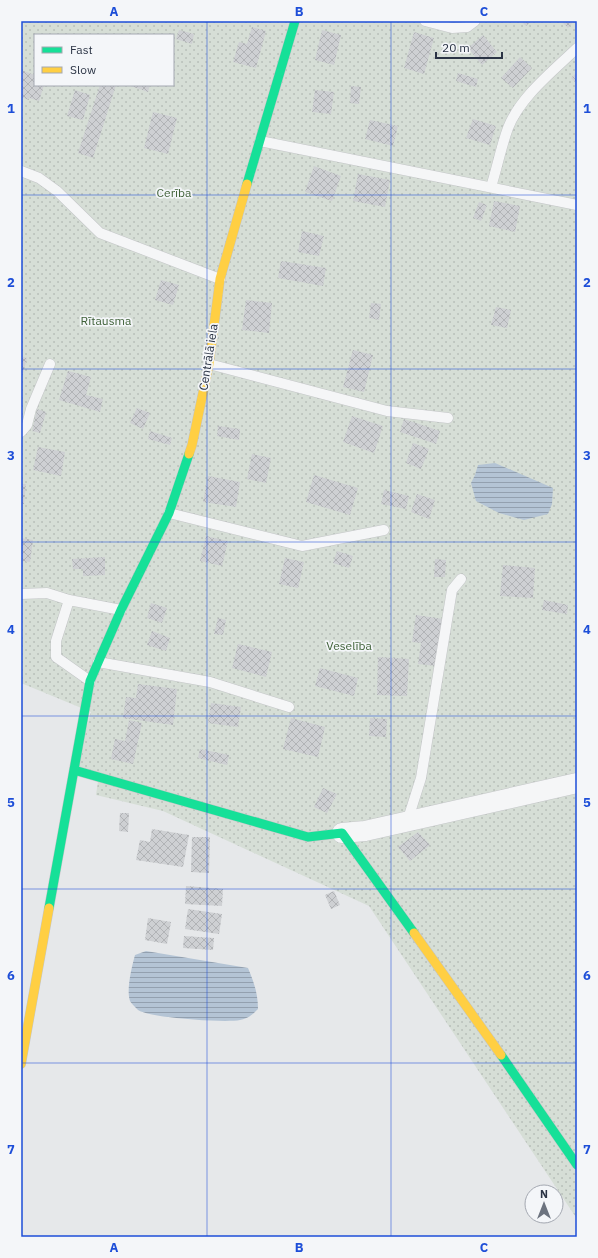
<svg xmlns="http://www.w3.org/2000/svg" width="598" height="1258" font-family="'IBM Plex Sans',sans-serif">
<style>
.garden{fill:url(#garden-dots);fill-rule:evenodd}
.water{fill:url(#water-rules)}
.building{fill:url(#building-cross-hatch)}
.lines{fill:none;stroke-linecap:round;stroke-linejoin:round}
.lane-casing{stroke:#c4c6c8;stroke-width:11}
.street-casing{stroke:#c4c6c8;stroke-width:21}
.fast-casing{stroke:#c4c6c8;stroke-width:10}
.slow-casing{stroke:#c4c6c8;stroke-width:10}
.lane{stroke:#f5f6f7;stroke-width:10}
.street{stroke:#f5f6f7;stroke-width:20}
.fast{stroke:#16e098;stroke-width:9}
.slow{stroke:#ffcf43;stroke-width:9}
.grid{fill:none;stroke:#1d4ed8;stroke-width:1;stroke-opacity:0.55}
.labels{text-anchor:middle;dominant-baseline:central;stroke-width:3.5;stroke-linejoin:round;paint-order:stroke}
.park-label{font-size:12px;fill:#3f6138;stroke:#f4f6f9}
.street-label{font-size:12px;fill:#2b3445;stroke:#f4f6f9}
.neatline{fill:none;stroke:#1d4ed8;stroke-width:1.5}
.grid-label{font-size:13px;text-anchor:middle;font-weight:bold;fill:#1d4ed8}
</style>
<defs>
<pattern id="garden-dots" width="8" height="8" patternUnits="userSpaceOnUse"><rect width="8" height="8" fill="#d6ded6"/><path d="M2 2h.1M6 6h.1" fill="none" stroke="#b8bfb9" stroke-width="1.8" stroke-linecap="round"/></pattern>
<pattern id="water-rules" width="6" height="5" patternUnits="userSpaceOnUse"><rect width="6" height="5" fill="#b4c4d5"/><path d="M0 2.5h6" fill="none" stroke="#93a0af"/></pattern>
<pattern id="building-cross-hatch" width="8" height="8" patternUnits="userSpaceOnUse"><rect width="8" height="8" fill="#ced0d3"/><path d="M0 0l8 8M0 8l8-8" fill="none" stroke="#b1b3b6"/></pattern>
</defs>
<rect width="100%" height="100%" fill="#e6e8ea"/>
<path class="garden" d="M21,21H577V1219L369,906L163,811L96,795L98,781L74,770L91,712L21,683ZM35,35H173V85H35Z"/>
<path class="water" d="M495,463L553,488L552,504L548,514L524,520L499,513L476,501L471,483L475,475L478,465Z
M146,951L248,968C254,982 258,994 258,1009C252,1015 249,1018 240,1020C226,1023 149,1018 138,1010C136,1008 131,1003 130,1001C126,990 132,966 135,955Z"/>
<path class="building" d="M521,21H531L526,26Z
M561,21H574L568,28Z
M252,27L266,31L256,68L233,62L239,42L247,44Z
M179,30L194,34L192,44L176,39Z
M322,30L341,35L334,65L315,60Z
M414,32L434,38L424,74L404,68Z
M483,35L497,52L482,65L468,48Z
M520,57L532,68L513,88L501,78Z
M21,70L35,75V85H44L39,101L29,98V100L21,97Z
M577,72V84L571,78Z
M458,73L478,79L476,87L456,81Z
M100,85H116L93,158L78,153Z
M128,85H150L148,92Z
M351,86L361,87L359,104L350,103Z
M75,90L90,95L83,120L67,116Z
M315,90L334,92L331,114L312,112Z
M153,112L177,118L168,154L144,148Z
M473,119L496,126L490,145L466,138Z
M370,120L398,126L393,146L365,139Z
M314,166L341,176L332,201L305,192Z
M358,174L390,180L385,207L353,201Z
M494,201L520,206L515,232L489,226Z
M479,202L487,205L481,221L473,218Z
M302,231L324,236L319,256L298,252Z
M281,261L326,268L323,286L278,278Z
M161,280L179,285L173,305L155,300Z
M246,300L272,303L269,333L242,330Z
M371,303L381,304L379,320L369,318Z
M496,307L511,310L507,328L491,325Z
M353,350L373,355L364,392L343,387Z
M21,356L27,358L22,377H21Z
M68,371L91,377L86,395L103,399L100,412L59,400Z
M137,408L150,413L143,429L130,423Z
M37,409L46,412L40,433L32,431Z
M352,416L383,426L374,453L343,442Z
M404,419L440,431L436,444L400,432Z
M218,426L240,429L239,440L217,436Z
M150,431L172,438L170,445L148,439Z
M413,443L429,449L421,469L406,463Z
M38,447L65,452L61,476L33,470Z
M252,454L271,458L266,483L247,479Z
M314,475L358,488L350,515L306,502Z
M208,476L240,482L236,507L203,502Z
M21,484H26L24,504H21Z
M384,490L409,496L406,509L381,504Z
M417,494L435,500L429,519L411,512Z
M206,536L228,541L222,566L200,561Z
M21,538L33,540L30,562L21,561Z
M337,551L353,556L349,568L333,563Z
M105,557V575L83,576V569H73L72,559Z
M285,558L304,562L298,588L279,584Z
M435,559L446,560L445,577H434Z
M503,565L535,568L533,598L500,596Z
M544,600L568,605L567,614L542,610Z
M151,603L167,608L162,623L147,618Z
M416,615L443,619L436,666L418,664L421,643L412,642Z
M218,618L226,620L223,635L214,634Z
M152,631L170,638L166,651L147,645Z
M238,644L272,652L266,677L232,668Z
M378,657L409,659L407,696L377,695Z
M320,668L358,678L354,696L315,686Z
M138,684L177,689L173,725L123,718L126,697L136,698Z
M211,703L241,707L238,727L208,723Z
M291,718L325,727L318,757L283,749Z
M370,718L387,719L386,737L369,736Z
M129,720L142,723L133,764L111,759L115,739L125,741Z
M200,749L229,755L227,765L198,758Z
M323,788L337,794L327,813L314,807Z
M120,813H129L128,832L119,831Z
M152,829L189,835L183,867L136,860L140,840L150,842Z
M418,832L430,845L410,861L398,847Z
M192,837H210L209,873L191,872Z
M186,886L223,889L222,906L185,904Z
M334,891L340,905L331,909L325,895Z
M188,909L222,914L219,934L185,929Z
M148,918L171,922L167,944L145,940Z
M184,936L214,938L213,950L183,948Z"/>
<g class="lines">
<g class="lane-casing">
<path id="lane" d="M425,21L452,28L467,27L475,21
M260,141L577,205
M21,171L39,178L57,191L100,233L220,279
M491,187C497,168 501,147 508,128C520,97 553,71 577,48
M209,364L387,411L448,418
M21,432L27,425L31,409L50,364
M169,513L302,546L384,530
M21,594L47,593L69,600L121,610
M69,600L56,641V657L90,681
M98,662L210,682L289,707
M407,822L421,778L452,590L461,579"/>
</g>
<g class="street-casing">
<path id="street" d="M342,833L365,831L577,783"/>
</g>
<g class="fast-casing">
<path id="fast" d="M247,184L295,21
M74,770L308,837L342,833L414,933
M49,908L90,681L121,610L169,513L189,454
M501,1055L577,1165"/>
</g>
<g class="slow-casing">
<path id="slow" d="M189,454L192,445L209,364L220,279L247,184
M414,933L501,1055
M21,1064L49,908"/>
</g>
<use href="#lane" class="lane"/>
<use href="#street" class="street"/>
<use href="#fast" class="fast"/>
<use href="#slow" class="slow"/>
</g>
<path class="grid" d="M207,21V1237M391,21V1237M21,195H577M21,369H577M21,542H577M21,716H577M21,889H577M21,1063H577"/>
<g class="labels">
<g class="park-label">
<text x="174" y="192">Cerība</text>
<text x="106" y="320">Rītausma</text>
<text x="349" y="645">Veselība</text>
</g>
<g class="street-label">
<text transform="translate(208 357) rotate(-81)">Centrālā iela</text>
</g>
</g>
<rect width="598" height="1258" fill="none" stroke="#f4f6f9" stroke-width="44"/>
<rect x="34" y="34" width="140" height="52" fill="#f4f6f9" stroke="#a4a8b1"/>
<rect x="42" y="47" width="20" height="6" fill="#16e098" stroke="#a4a8b1"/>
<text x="70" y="54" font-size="12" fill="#2b3445">Fast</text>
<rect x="42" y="67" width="20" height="6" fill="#ffcf43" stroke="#a4a8b1"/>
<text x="70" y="74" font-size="12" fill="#2b3445">Slow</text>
<g transform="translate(544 1204)"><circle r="19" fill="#f4f6f9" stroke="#a4a8b1"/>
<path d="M0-3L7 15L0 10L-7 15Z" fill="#6c737f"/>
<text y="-6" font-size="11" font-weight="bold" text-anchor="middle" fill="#2b3445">N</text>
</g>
<path d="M436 52v6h66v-6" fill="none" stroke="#2b3445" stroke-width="2"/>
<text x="442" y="52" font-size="12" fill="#2b3445" stroke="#f4f6f9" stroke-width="3" paint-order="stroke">20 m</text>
<rect x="22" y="22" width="554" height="1214" class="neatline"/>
<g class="grid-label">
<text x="114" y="16">A</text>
<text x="299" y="16">B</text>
<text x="484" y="16">C</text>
<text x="11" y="113">1</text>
<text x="587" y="113">1</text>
<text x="11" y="287">2</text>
<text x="587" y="287">2</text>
<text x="11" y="460">3</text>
<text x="587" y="460">3</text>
<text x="11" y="634">4</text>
<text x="587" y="634">4</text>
<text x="11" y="807">5</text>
<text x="587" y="807">5</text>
<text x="11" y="980">6</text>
<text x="587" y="980">6</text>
<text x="11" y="1154">7</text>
<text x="587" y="1154">7</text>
<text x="114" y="1252">A</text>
<text x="299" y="1252">B</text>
<text x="484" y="1252">C</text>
</g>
</svg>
